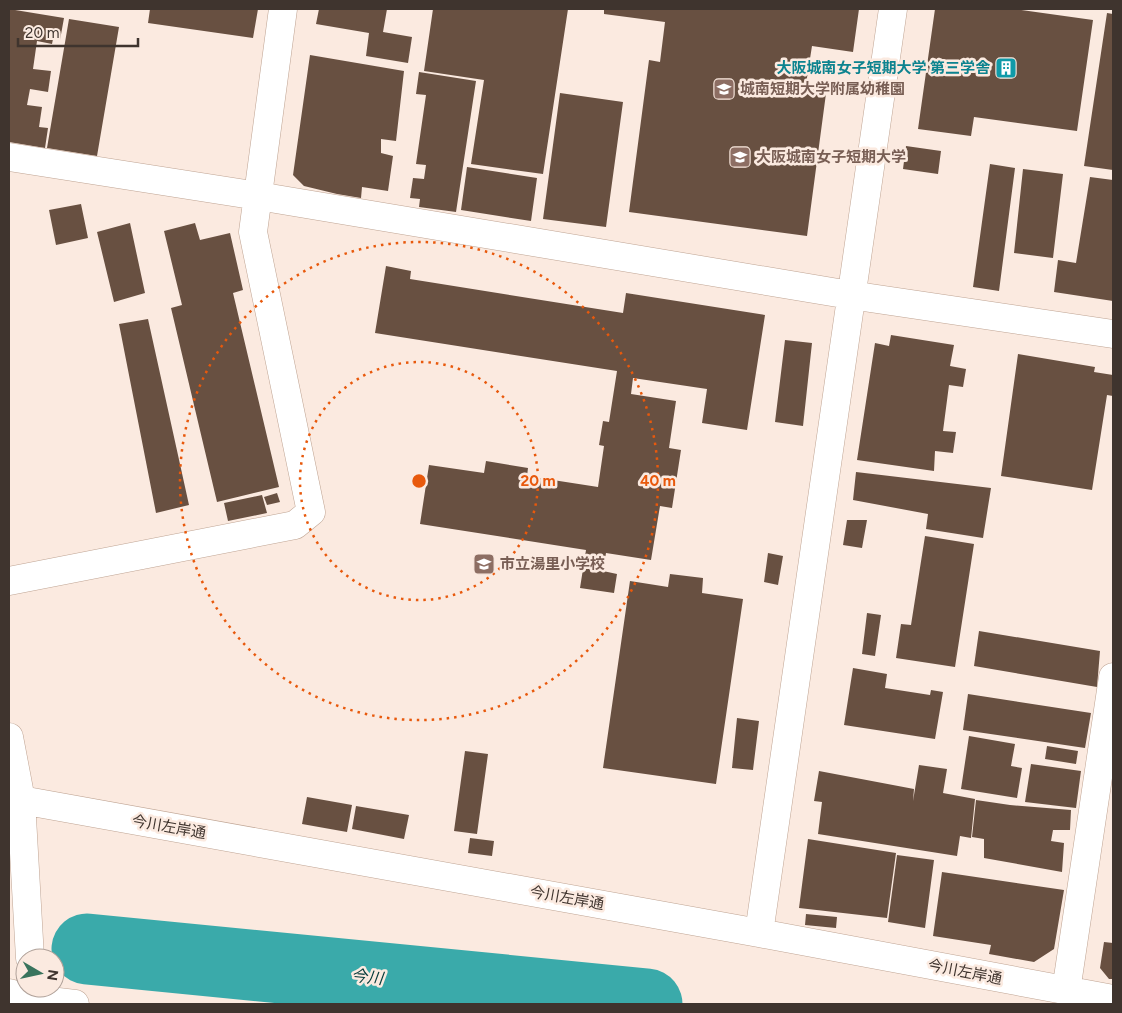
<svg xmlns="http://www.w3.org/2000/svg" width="1122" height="1013" font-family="Figtree,'Noto Sans JP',sans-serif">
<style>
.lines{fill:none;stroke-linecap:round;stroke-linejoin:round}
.river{stroke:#3aaaaa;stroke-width:71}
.building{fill:#685041}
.minor-casing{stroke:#bfa493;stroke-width:29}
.minor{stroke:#fff;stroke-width:28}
.ring{fill:none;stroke:#e8590c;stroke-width:2.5;stroke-dasharray:2.5 5}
.labels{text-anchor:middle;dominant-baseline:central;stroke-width:5;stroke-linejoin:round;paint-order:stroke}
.culture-label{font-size:15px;font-weight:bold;fill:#0d838f;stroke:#fbeae0;text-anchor:end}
.education-label{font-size:15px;font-weight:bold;fill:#785e54;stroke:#fbeae0;text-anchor:start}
.street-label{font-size:15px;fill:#3f342e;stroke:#fbeae0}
.water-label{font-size:16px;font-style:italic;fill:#043939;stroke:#fbeae0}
.centre{fill:#e8590c;stroke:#fbeae0;stroke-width:2.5}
.ring-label{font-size:15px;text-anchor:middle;font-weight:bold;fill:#e8590c;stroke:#fbeae0;stroke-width:5;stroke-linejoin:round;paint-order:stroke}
</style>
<rect width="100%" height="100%" fill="#fbeae0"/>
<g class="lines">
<path class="river" d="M87,949L647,1004"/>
</g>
<path class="building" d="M9,9L64,18L60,40L53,39L52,44L37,41L33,69L51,71L48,92L30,89L27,105L42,107L39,127L48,128L45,148L9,142Z
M150,9H258L253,38L148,23Z
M319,9H387L383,32L412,37L408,63L366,56L369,33L316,24Z
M433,9H568L543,174L471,164L484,80L424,71Z
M604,9H859L853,52L812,46L806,84L827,86L807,236L629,212L649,60L660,62L665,22L604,14Z
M935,9H1014L1093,20L1077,131L974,117L971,136L918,129Z
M1107,13L1113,14V170L1084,166Z
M69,19L119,27L97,156L47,148Z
M310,55L404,71L396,141L381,139V153L393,156L388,191L362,187L361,198L337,194L304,186L293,175Z
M419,72L476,81L456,212L419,207L420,199L410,198L413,178L424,179L426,165L416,164L426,95L416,94Z
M560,93L623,102L606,227L543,219Z
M906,146L941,151L938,174L903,169Z
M990,164L1015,168L999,291L973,287Z
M467,167L537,178L531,221L461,210Z
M1023,169L1063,174L1053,258L1014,253Z
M1090,177L1113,180V301L1054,292L1058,260L1076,263Z
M81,204L88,238L56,245L49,210Z
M130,223L145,293L114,302L97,232Z
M195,223L200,240L230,233L243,290L233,293L279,487L217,502L171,308L182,305L164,231Z
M386,266L411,271L410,279L623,313L626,293L765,315L747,430L702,423L707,389L633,378L631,394L676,401L669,448L681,450L672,508L660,506L651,560L606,553L603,571L617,574L614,593L580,588L586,550L420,524L429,465L484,473L486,461L528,468L527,476L598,487L604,446L599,445L603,421L609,422L617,371L375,333Z
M148,319L189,505L156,513L119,324Z
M891,335L954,345L950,366L966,369L963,387L949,385L943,431L956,432L953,453L935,451L934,471L857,460L875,343L889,346Z
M785,340L812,343L803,426L775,422Z
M1018,354L1095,367L1094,372L1113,375V396L1107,395L1092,490L1001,476Z
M856,472L991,488L983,538L926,529L928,514L853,500Z
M277,493L280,502L267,505L264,497Z
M262,495L267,513L228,521L224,503Z
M847,520H867L862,548L843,545Z
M925,536L974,544L955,667L896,658L901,624L911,625Z
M768,553L783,556L778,585L764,582Z
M670,574L703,578L702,593L743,599L716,784L603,768L630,581L668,587Z
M867,613L881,615L875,656L862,654Z
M979,631L1100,651L1097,687L974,666Z
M853,668L887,674L885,688L930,695L931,690L943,692L935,739L844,725Z
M968,694L1091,713L1085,748L963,730Z
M737,718L759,721L753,770L732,768Z
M969,736L1015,744L1011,766L1022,768L1017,798L961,789Z
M1047,746L1078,751L1076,764L1045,759Z
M465,751L488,754L477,834L454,831Z
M1031,764L1081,771L1076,808L1025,802Z
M919,765L947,769L943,793L975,799L971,838L960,836L957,856L818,834L822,802L814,801L819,771L914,789L913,801Z
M307,797L352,805L347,832L302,824Z
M976,800L1010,805L1071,810L1070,830H1053L1051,841L1064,843L1062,872L984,858V839L972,837Z
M356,806L409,815L404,839L352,829Z
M470,838L494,841L492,856L468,853Z
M808,839L896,853L887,918L799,908Z
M897,855L934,860L925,928L888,922Z
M942,872L1064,890L1054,949L1034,962L989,954L991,945L933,936Z
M806,914L837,917L836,928L805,925Z
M1104,942L1113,943V979H1109L1100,968Z"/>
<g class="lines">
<g class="minor-casing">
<path id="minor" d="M9,157L258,196L850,295L1113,334
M9,581L295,525L311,512L253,232L283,9
M9,737L21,800L30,958
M21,800L759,933L1113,999
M759,933L893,9
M1066,991L1113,677
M9,993L32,999L75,1004"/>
</g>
<use href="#minor" class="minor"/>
</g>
<g class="ring">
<circle cx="419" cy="481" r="119"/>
<circle cx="419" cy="481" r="239"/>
</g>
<defs>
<g id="building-square" transform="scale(1.125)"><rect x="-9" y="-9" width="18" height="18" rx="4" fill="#0f9aa8" stroke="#fbeae0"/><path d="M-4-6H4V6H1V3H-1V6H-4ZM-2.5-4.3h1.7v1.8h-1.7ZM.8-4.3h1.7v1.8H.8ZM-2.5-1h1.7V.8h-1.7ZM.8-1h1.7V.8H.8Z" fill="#fff"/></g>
<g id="school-square" transform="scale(1.125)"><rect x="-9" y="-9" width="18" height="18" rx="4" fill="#8d6e63" stroke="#fbeae0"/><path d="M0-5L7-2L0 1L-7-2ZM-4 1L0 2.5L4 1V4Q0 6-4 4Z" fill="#fff"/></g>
<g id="university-square" transform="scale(1.125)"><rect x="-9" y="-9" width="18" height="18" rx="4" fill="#8d6e63" stroke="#fbeae0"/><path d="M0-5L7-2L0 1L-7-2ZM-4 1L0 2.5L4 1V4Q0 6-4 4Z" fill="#fff"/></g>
</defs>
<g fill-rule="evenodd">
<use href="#building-square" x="1006" y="68"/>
<use href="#school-square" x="724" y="89"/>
<use href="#university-square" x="740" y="157"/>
<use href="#school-square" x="484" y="564"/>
</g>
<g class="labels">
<g class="culture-label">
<text x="990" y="68">大阪城南女子短期大学 第三学舎</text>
</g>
<g class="education-label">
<text x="740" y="89">城南短期大学附属幼稚園</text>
<text x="756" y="157">大阪城南女子短期大学</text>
<text x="500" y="564">市立湯里小学校</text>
</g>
<g class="street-label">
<text transform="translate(169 827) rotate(10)">今川左岸通</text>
<text transform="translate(567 898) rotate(10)">今川左岸通</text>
<text transform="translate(965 972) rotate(11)">今川左岸通</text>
</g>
<g class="water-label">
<text transform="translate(367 977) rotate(6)">今川</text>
</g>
</g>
<circle cx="419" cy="481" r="8" class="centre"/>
<g class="ring-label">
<text x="538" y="486">20 m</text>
<text x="658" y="486">40 m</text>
</g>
<rect width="1122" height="1013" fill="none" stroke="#3f342e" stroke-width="20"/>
<g transform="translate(40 973) rotate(99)"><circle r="24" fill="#fbeae0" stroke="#b0a199"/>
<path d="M0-4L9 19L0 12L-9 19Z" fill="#39745d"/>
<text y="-8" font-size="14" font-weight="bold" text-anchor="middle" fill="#3f342e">N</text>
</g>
<path d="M18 38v8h120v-8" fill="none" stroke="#3f342e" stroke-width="2.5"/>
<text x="25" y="38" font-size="15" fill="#3f342e" stroke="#fbeae0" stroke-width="4" paint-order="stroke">20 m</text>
</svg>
